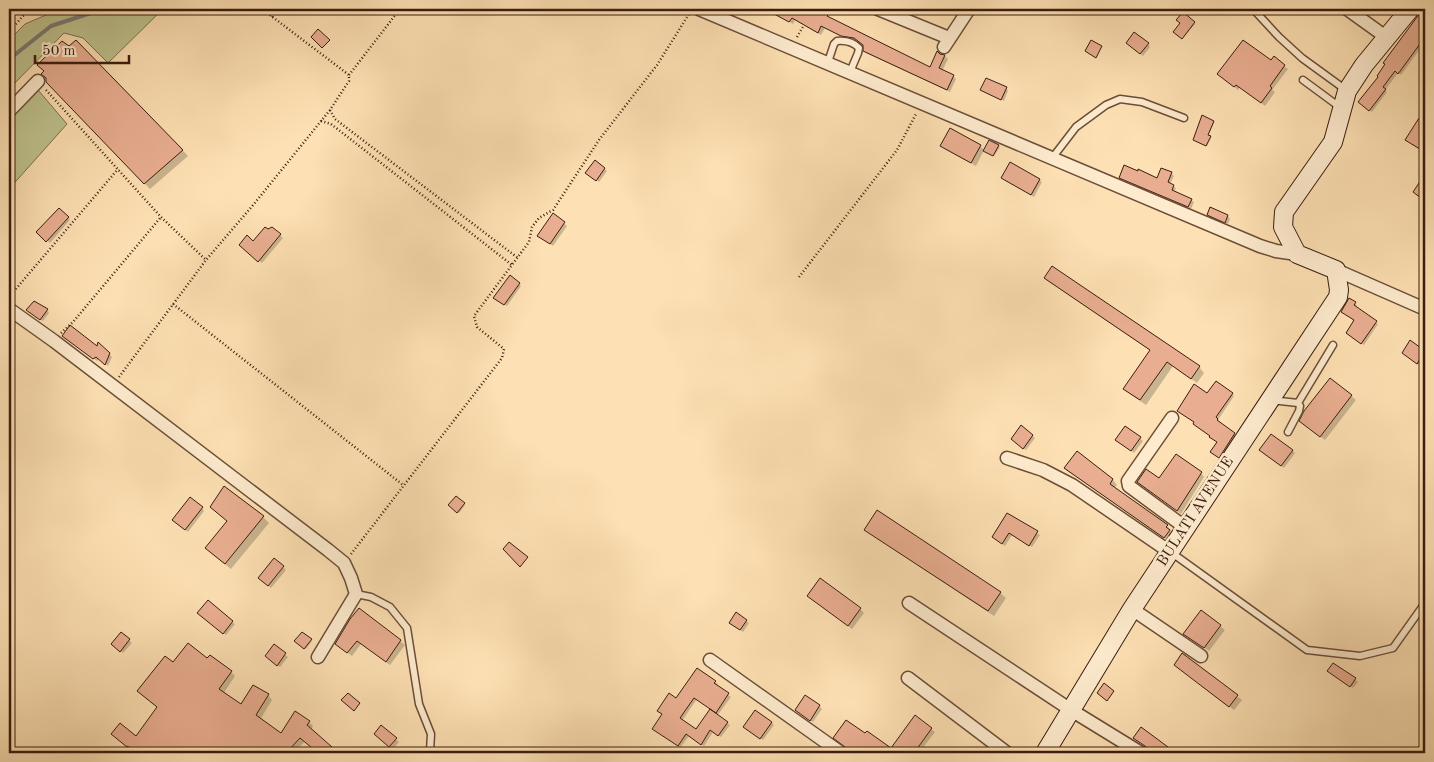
<svg xmlns="http://www.w3.org/2000/svg" width="1434" height="762" font-family="'Old Standard TT',serif">
<style>
.green{fill:#bec28e;stroke:#7c704e}
.shadow{fill:#0003;fill-rule:evenodd}
.lines{fill:none;stroke-linecap:round;stroke-linejoin:round}
.stream{stroke:#7b7b76;stroke-width:4}
.building{fill:#e9ae91;stroke:#3a1d0f}
.lane-casing{stroke:#6b4e38;stroke-width:9}
.street-casing{stroke:#6b4e38;stroke-width:15}
.secondary-casing{stroke:#3a1d0f;stroke-width:20}
.path{stroke:#3a1d0f;stroke-width:2.5;stroke-dasharray:1 2.5;stroke-linecap:butt}
.lane{stroke:#feebce;stroke-width:6}
.street{stroke:#feebce;stroke-width:12}
.secondary{stroke:#feebce;stroke-width:18}
.labels{text-anchor:middle;dominant-baseline:central;stroke-width:5;stroke-linejoin:round;paint-order:stroke}
.street-label{font-size:15px;fill:#3a1d0f;stroke:#feebce}
</style>
<rect width="100%" height="100%" fill="#fde0b3"/>
<filter id="stains"><feTurbulence type="fractalNoise" baseFrequency=".004" numOctaves="4"/><feColorMatrix values="0 0 0 0 .2 0 0 0 0 .09 0 0 0 0 .02 0 0 0 .5 -.17"/></filter>
<radialGradient id="worn" r=".72"><stop offset=".6" stop-color="#630" stop-opacity="0"/><stop offset="1" stop-color="#630" stop-opacity=".3"/></radialGradient>
<path class="green" d="M60,9H163L108,63L83,38L64,33L9,89V40L25,24Z
M38,90L67,124L9,189V119Z"/>
<path class="shadow" d="M766,9H815L830,19L930,68L940,55L945,56L948,59L942,71L953,76L956,79L950,92L868,54L865,51L864,45L858,41L845,38L825,28L821,35L795,20L793,24Z
M1425,9V31L1423,35L1425,37V42L1401,75L1398,73L1385,90L1387,92L1372,112L1362,105L1387,64L1385,62Z
M1183,14L1195,24L1183,38L1175,32L1181,23Z
M76,42L188,156L150,189L47,82L69,48Z
M1148,44L1150,47L1143,56L1130,45Z
M1271,62L1284,66L1288,69L1272,90L1275,92L1265,106L1240,87L1238,90L1222,77Z
M1006,88L1008,91L1004,101L984,92L982,90Z
M1419,119L1425,123V153L1412,145L1407,139Z
M1213,122L1214,123L1208,136L1211,138L1207,146L1195,140Z
M989,142L1000,147L994,156L986,151Z
M942,145L980,146L984,150L976,166L946,150Z
M595,162L607,171L599,182L590,175Z
M1171,173L1174,176L1170,184L1176,188L1174,192L1191,200L1194,202L1191,209L1123,180L1121,177L1158,179Z
M1002,178L1039,180L1042,182L1034,197Z
M59,209L70,220L50,243L38,232Z
M1211,209L1228,216L1230,219L1228,224L1211,217L1209,215Z
M554,215L567,226L553,246L542,238Z
M272,228L283,238L262,263L243,248L253,242Z
M1046,278L1199,367L1204,373L1197,383L1173,366L1146,405L1130,394L1151,351L1051,283Z
M519,284L521,286L507,306L498,300Z
M1355,303L1357,306L1355,308L1378,324L1364,345L1349,335L1355,320L1345,314Z
M47,310L49,313L43,321L31,312Z
M67,338L97,347L99,344L112,357L108,366L100,359L97,361Z
M1411,342L1425,352V358L1420,366L1406,355Z
M1330,379L1356,400L1325,440L1305,425Z
M1232,394L1234,396L1218,420L1220,422L1219,423L1237,436L1222,459L1214,454L1218,443L1207,395Z
M1021,427L1035,438L1026,450L1015,442Z
M1140,438L1143,441L1134,453L1119,442Z
M1293,451L1295,453L1284,468L1263,453Z
M1077,453L1113,480L1117,485L1114,488L1167,526L1171,530L1170,532L1174,535L1169,541L1069,472L1065,468Z
M1201,473L1204,477L1181,514L1142,485Z
M456,497L465,505L459,513L450,505Z
M202,508L204,511L188,532L176,522Z
M1008,514L1040,535L1032,547L1012,535L1005,546L996,539Z
M263,517L269,523L231,569L212,554L228,521Z
M866,530L1000,593L1006,598L994,616L872,535Z
M283,567L286,570L271,588L262,581Z
M813,600L860,609L864,613L852,629Z
M1201,611L1225,630L1209,651L1185,634Z
M202,616L232,622L235,624L226,635Z
M351,620L400,641L405,645L390,665L361,644L352,656L341,648Z
M746,621L749,623L743,632L733,625Z
M302,633L312,641L306,649L296,641Z
M121,634L132,643L123,653L115,647Z
M274,646L288,657L280,667L269,659Z
M1183,655L1242,700L1234,710L1180,669Z
M207,660L231,672L235,676L223,694L242,706L268,695L272,700L260,720L281,734L309,722L313,726L311,730L336,753H319L305,741L294,753H138L132,749V750L117,739L136,738L158,707L173,664Z
M1331,673L1355,679L1358,682L1353,688Z
M715,682L718,684L716,686L731,697L717,716L730,725L721,737L713,732L704,746L689,736L680,748L656,731L676,700ZM697,699L711,709L696,731L682,721Z
M819,706L822,709L813,722L799,713Z
M915,717L935,732L919,753H853L892,749Z
M771,722L774,725L763,740L747,729Z
M381,727L399,742L393,749L375,734Z
M1142,729L1167,748L1170,751L1168,753H1155L1149,748Z"/>
<g class="lines">
<path class="stream" d="M9,61L12,57L51,26L97,11L100,9"/>
</g>
<path class="building" d="M765,9H817L828,15L827,16L930,67L937,51L940,54L945,55L939,68L954,75L947,90L863,51V45L854,38L841,36L821,26L818,33L792,18L789,22Z
M1423,9H1425V26L1421,32L1425,37L1398,74L1395,71L1383,87L1386,89L1369,111L1358,102L1378,77L1377,76L1385,64L1383,63Z
M1183,12L1195,22L1182,39L1173,32L1180,23L1176,20Z
M318,29L330,40L322,48L311,37Z
M1134,32L1149,43L1140,54L1126,43Z
M76,40L183,150L144,184L46,82V78L41,74L44,71L37,65L62,41L69,46Z
M1091,40L1102,46L1096,58L1085,51Z
M1243,40L1271,60L1274,56L1285,65L1270,86L1272,88L1261,103L1236,85L1234,87L1217,74Z
M986,78L1007,87L1001,100L980,90Z
M1202,115L1214,121L1208,135L1211,136L1206,146L1193,140Z
M1419,118L1425,122V152L1405,140Z
M950,128L981,145L971,163L940,146Z
M989,140L999,145L993,156L983,151Z
M595,160L605,168L596,181L585,173Z
M1010,162L1040,179L1031,195L1001,178Z
M1124,165L1138,171V169L1157,178L1161,168L1172,172L1168,182L1174,185L1172,190L1192,199L1188,207L1119,178Z
M1425,174V201L1413,192Z
M1210,207L1228,215L1225,223L1207,215Z
M59,208L69,217L46,242L36,232Z
M553,213L565,222L550,244L537,236Z
M265,227L268,229L272,227L281,234L258,262L239,245L247,235L253,241Z
M1052,266L1200,366L1191,379L1167,362L1140,400L1123,389L1150,350L1044,278Z
M510,275L520,283L504,305L493,298Z
M1349,298L1356,302L1354,305L1377,321L1361,344L1346,333L1354,320L1341,312Z
M34,301L48,309L40,320L26,310Z
M70,325L97,346L98,342L110,353L105,365L96,357L93,359L62,336Z
M1410,340L1425,351L1417,364L1402,353Z
M1330,378L1352,395L1320,437L1299,421L1304,411Z
M1216,381L1233,393L1216,417L1218,419L1217,420L1235,433L1219,458L1210,452L1217,442L1209,437L1210,436L1193,424L1194,422L1177,411L1194,384L1207,393Z
M1021,425L1033,435L1023,449L1011,439Z
M1125,426L1141,437L1131,451L1115,440Z
M1271,434L1293,450L1281,466L1259,450Z
M1077,451L1113,479L1110,484L1168,525L1166,527L1170,530L1164,538L1064,468Z
M1176,454L1202,472L1177,511L1137,482L1146,469L1159,478Z
M224,486L264,516L225,564L205,548L227,521L210,507Z
M456,496L465,503L457,513L448,505Z
M190,497L203,507L185,530L172,520Z
M877,510L1001,592L988,611L864,530Z
M1007,513L1038,531L1029,546L1009,533L1002,544L992,537Z
M509,542L528,557L520,567L503,549Z
M274,558L284,566L268,586L258,578Z
M820,578L861,608L848,626L807,596Z
M208,600L233,621L223,634L197,613Z
M359,608L401,640L386,662L357,641L347,653L335,644L350,619Z
M1201,610L1221,625L1204,648L1183,634Z
M736,612L747,620L740,630L729,623Z
M121,632L130,639L120,652L111,644Z
M302,632L312,639L304,649L294,641Z
M188,643L207,658L210,655L232,671L219,689L241,704L253,685L269,694L256,715L281,733L295,711L310,721L307,725L332,747L327,753H318L300,738L286,753H139L127,746V747L111,734L120,723L136,736L157,707L137,691L165,656L173,662Z
M274,644L286,653L277,666L265,656Z
M1182,653L1238,695L1229,707L1174,665Z
M1333,663L1356,678L1350,687L1327,671Z
M697,668L716,681L714,683L729,693L716,713L694,698L680,718L696,729L710,709L728,722L718,736L710,730L701,745L686,734L678,746L652,729L662,714L657,711L669,693L676,698Z
M1104,683L1114,691L1107,701L1097,693Z
M348,693L360,703L354,711L341,700Z
M805,695L820,705L810,721L795,710Z
M755,710L772,722L760,739L743,727Z
M915,715L932,728L914,753H853L833,738L846,720L865,733L867,731L891,748Z
M381,725L397,738L389,747L374,734Z
M1141,727L1168,747L1164,753H1153L1145,746L1133,738Z"/>
<g class="lines">
<g class="lane-casing">
<path id="lane" d="M1253,9L1279,37L1302,58L1346,90
M828,62L834,44L837,41C846,40 853,42 859,48L858,53L850,72
M1303,80L1341,108
M1053,157L1076,127L1106,105L1120,99L1142,102L1184,118
M1271,400L1298,403L1300,406L1299,411L1288,432
M1298,403L1333,345
M1172,553L1307,650L1360,656L1393,648L1425,603
M356,594L371,597L390,607L407,628L419,704L431,734L430,751"/>
</g>
<g class="street-casing">
<path id="street" d="M699,9L1260,246L1276,251L1297,254
M878,9L949,38
M1347,9L1386,37
M944,47L969,9
M9,111L38,81
M1336,270L1425,309
M9,309L54,341L328,550L344,563L351,578L356,594L318,657
M1172,418L1128,481L1129,486L1186,528
M1007,458L1043,470L1072,485L1170,552
M909,603L1071,710L1141,753
M1132,609L1201,656
M710,660L841,753
M908,678L1007,753"/>
</g>
<g class="secondary-casing">
<path id="secondary" d="M1045,753L1132,609L1338,297L1339,290L1336,270L1297,254L1283,227L1284,212L1333,142L1347,91L1364,65L1410,9"/>
</g>
<path class="path" d="M272,17L279,9
M9,32L29,9
M797,37L804,25
M349,75L400,9
M46,90L161,217L206,260
M330,110L335,119L518,258
M321,121L331,124L512,265
M799,277L897,150L916,114
M9,297L118,169
M173,304L403,485
M61,333L73,322L161,217
M119,377L206,260L254,204L330,110L349,81V75L262,9
M351,554L502,358L504,349L477,327L474,316L529,242L532,227L539,218L553,210L599,140L657,65L689,14"/>
<use href="#lane" class="lane"/>
<use href="#street" class="street"/>
<use href="#secondary" class="secondary"/>
</g>
<g class="labels">
<g class="street-label">
<text transform="translate(1196 512) rotate(-57)">BULATI AVENUE</text>
</g>
</g>
<rect width="1434" height="762" fill="none" stroke="#fde0b3" stroke-width="30"/>
<rect x="10" y="10" width="1414" height="742" fill="none" stroke="#3a1d0f" stroke-width="2.5"/>
<rect x="15" y="15" width="1404" height="732" fill="none" stroke="#3a1d0f"/>
<path d="M35 55v8h94v-8" fill="none" stroke="#3a1d0f" stroke-width="2.5"/>
<text x="42" y="55" font-size="15" fill="#3a1d0f" stroke="#feebce" stroke-width="4" paint-order="stroke">50 m</text>
<rect width="100%" height="100%" filter="url(#stains)"/>
<rect width="100%" height="100%" fill="url(#worn)"/>
</svg>
